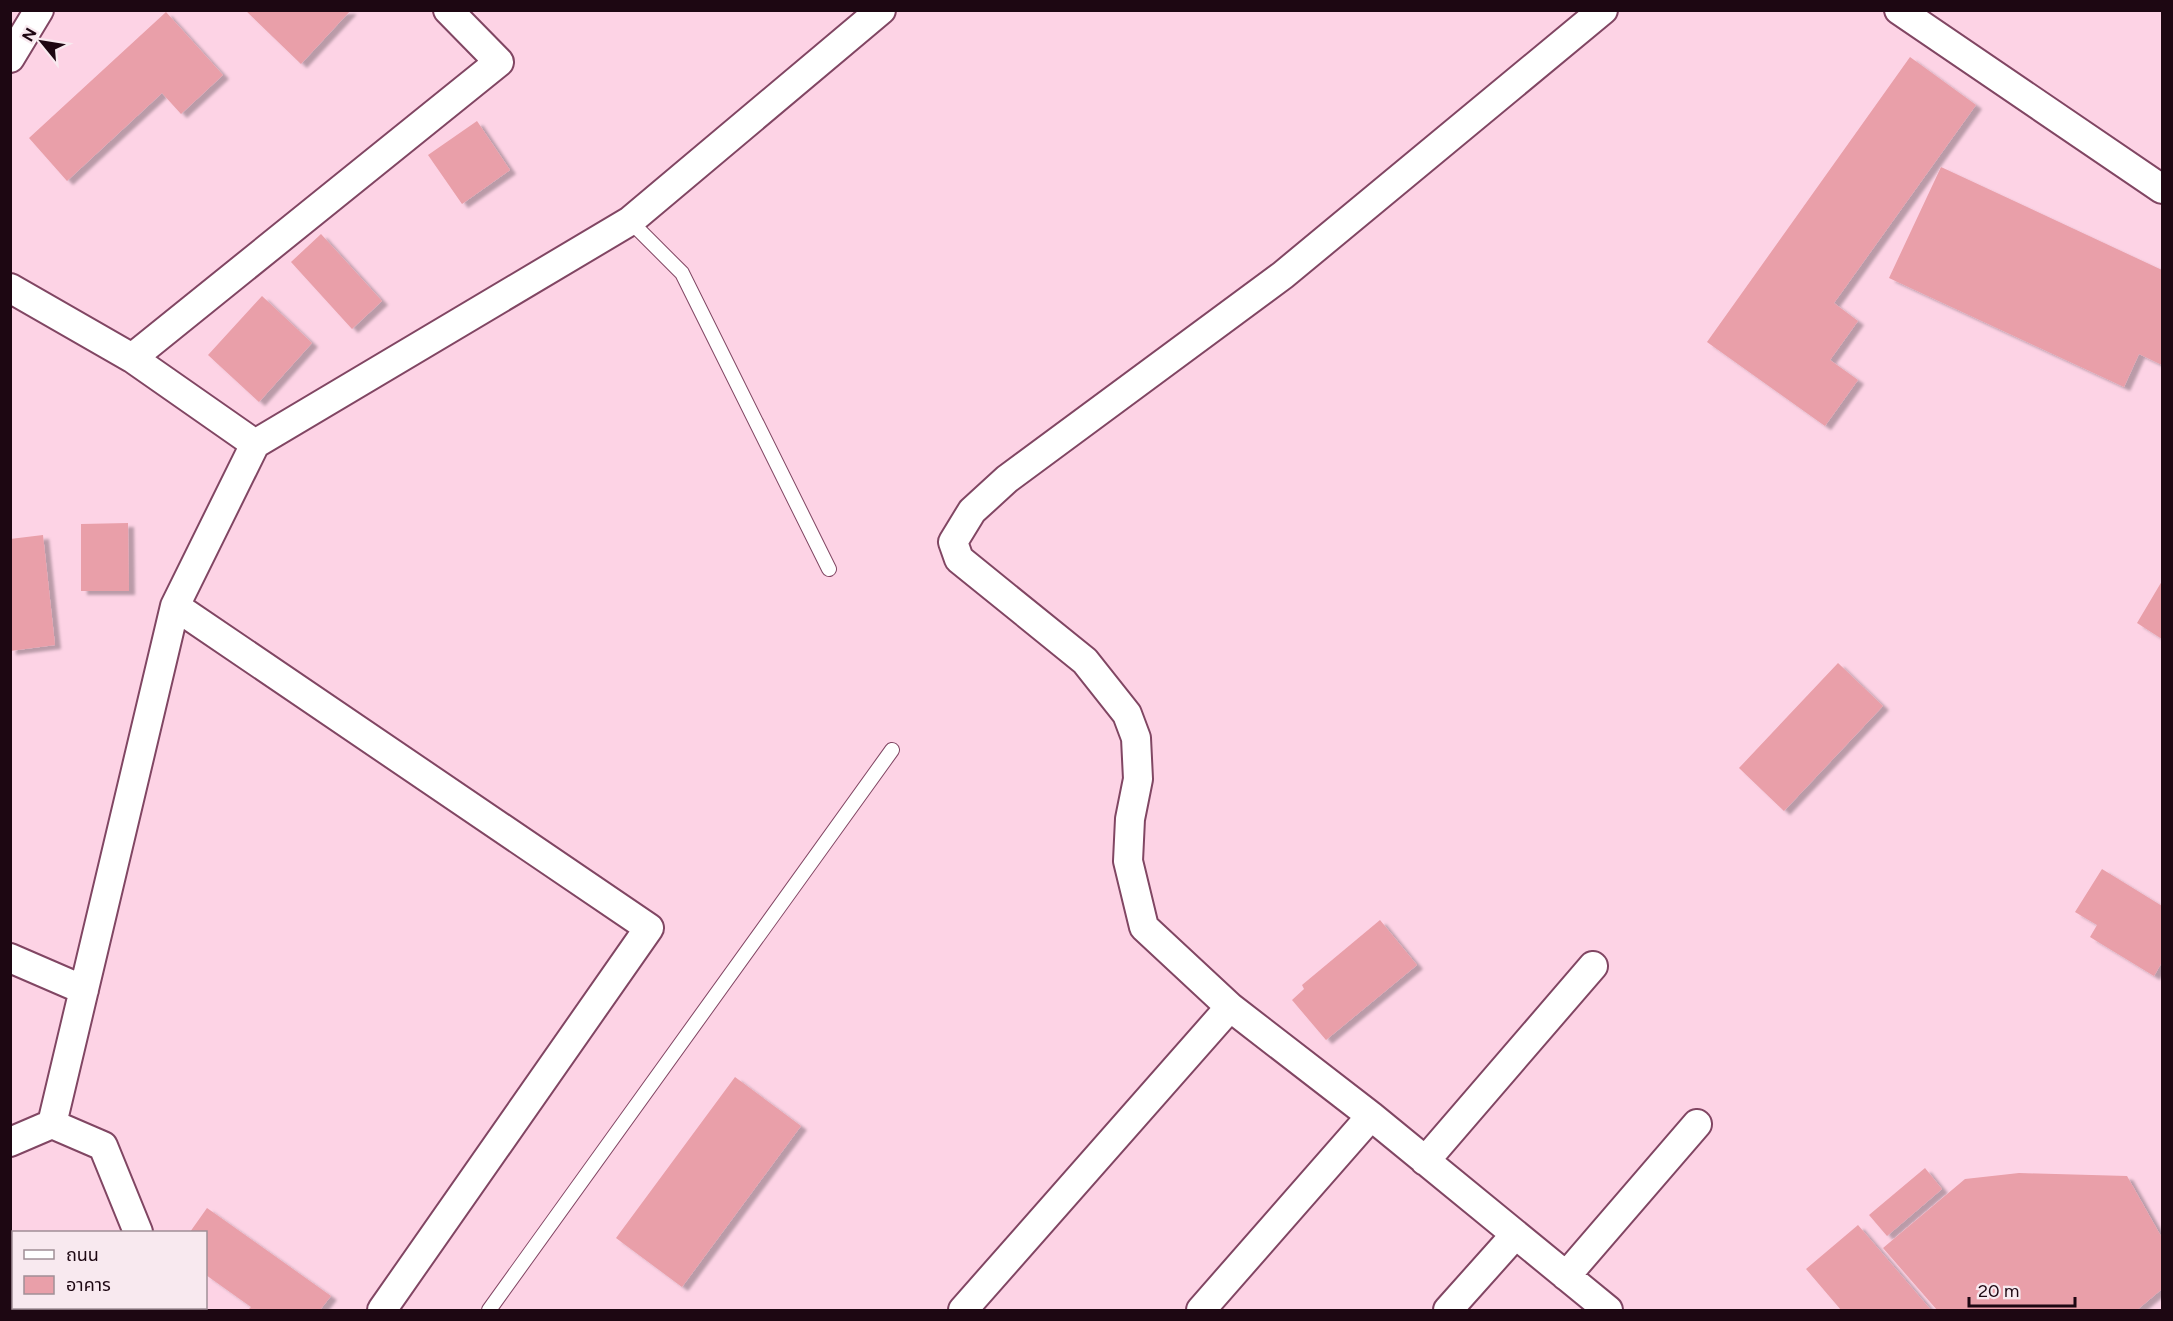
<svg xmlns="http://www.w3.org/2000/svg" width="2173" height="1321" font-family="Figtree,'Noto Sans Thai',sans-serif">
<style>
.building{fill:#e99fa9;filter:url(#shadow)}
.lines{fill:none;stroke-linecap:round;stroke-linejoin:round}
.service-casing{stroke:#814663;stroke-width:16}
.minor-casing{stroke:#814663;stroke-width:32}
.service{stroke:#fff;stroke-width:14}
.minor{stroke:#fff;stroke-width:28}
</style>
<defs>
<filter id="shadow"><feDropShadow dx="6" dy="4" stdDeviation="1.5" flood-color="#0004"/></filter>
</defs>
<rect width="100%" height="100%" fill="#fdd3e5"/>
<path class="building" d="M245,10H351L301,64Z
M166,12L223,75L181,114L162,93L67,181L29,138Z
M1910,57L1976,105L1834,303L1858,321L1830,360L1858,380L1825,426L1707,342Z
M477,121L510,170L462,204L428,155Z
M1941,167L2162,270V365L2139,354L2124,387L1889,278Z
M321,234L382,301L352,329L291,262Z
M262,296L312,343L259,402L208,355Z
M128,523L129,591H81V524Z
M43,535L55,645L10,651V539Z
M2162,581V639L2137,623Z
M1838,663L1883,706L1784,811L1739,768Z
M2102,869L2162,906V962L2154,976L2090,937L2097,925L2075,912Z
M1380,920L1417,965L1326,1040L1292,1000L1304,989L1302,985Z
M735,1077L801,1126L682,1287L616,1238Z
M1925,1168L1942,1189L1887,1236L1869,1215Z
M2019,1173L2127,1176L2162,1238V1289L2137,1310H1937L1883,1248L1965,1179Z
M207,1208L331,1296L320,1310H248L251,1307L206,1275V1232H190Z
M1858,1225L1931,1310H1841L1806,1269Z"/>
<g class="lines">
<g class="service-casing">
<path id="service" d="M630,221L682,273L829,569
M489,1310L892,750"/>
</g>
<g class="minor-casing">
<path id="minor" d="M1603,10L1283,275L1007,479L972,511L953,542L959,559L1085,661L1127,714L1136,738L1138,779L1130,819L1128,861L1144,927L1230,1007L1371,1116L1608,1310
M1899,10L2162,189
M10,58L39,10
M10,288L132,358L255,444
M132,358L499,62L448,10
M175,606L649,928L382,1310
M10,958L84,990
M52,1124L103,1146L138,1232
M10,1142L52,1124L175,606L255,444L630,221L881,10
M1425,1161L1593,966
M1566,1276L1697,1124
M168,1308L169,1310
M963,1310L1230,1007
M1201,1310L1371,1116
M1448,1310L1515,1235"/>
</g>
<use href="#service" class="service"/>
<use href="#minor" class="minor"/>
</g>
<rect width="2173" height="1321" fill="none" stroke="#1d0712" stroke-width="24"/>
<rect x="12" y="1231" width="195" height="78" fill="#f8e9ef" stroke="#a08f97" stroke-width="1.5"/>
<rect x="24" y="1250" width="30" height="9" fill="#ffffff" stroke="#a08f97" stroke-width="1.5"/>
<text x="66" y="1261" font-size="18" fill="#1d0712">ถนน</text>
<rect x="24" y="1276" width="30" height="18" fill="#e99fa9" stroke="#a08f97" stroke-width="1.5"/>
<text x="66" y="1291" font-size="18" fill="#1d0712">อาคาร</text>
<g transform="translate(42 42) rotate(300)" stroke="#f8e9ef" stroke-width="4.5" paint-order="stroke">
<path d="M0-4.5L10 22L0 15L-10 22Z" fill="#1d0712"/>
<text y="-9" font-size="16" font-weight="bold" text-anchor="middle" fill="#1d0712">N</text>
</g>
<path d="M1969 1297v9h106v-9" fill="none" stroke="#1d0712" stroke-width="3"/>
<text x="1978" y="1297" font-size="18" fill="#1d0712" stroke="#f8e9ef" stroke-width="4.5" paint-order="stroke">20 m</text>
</svg>
